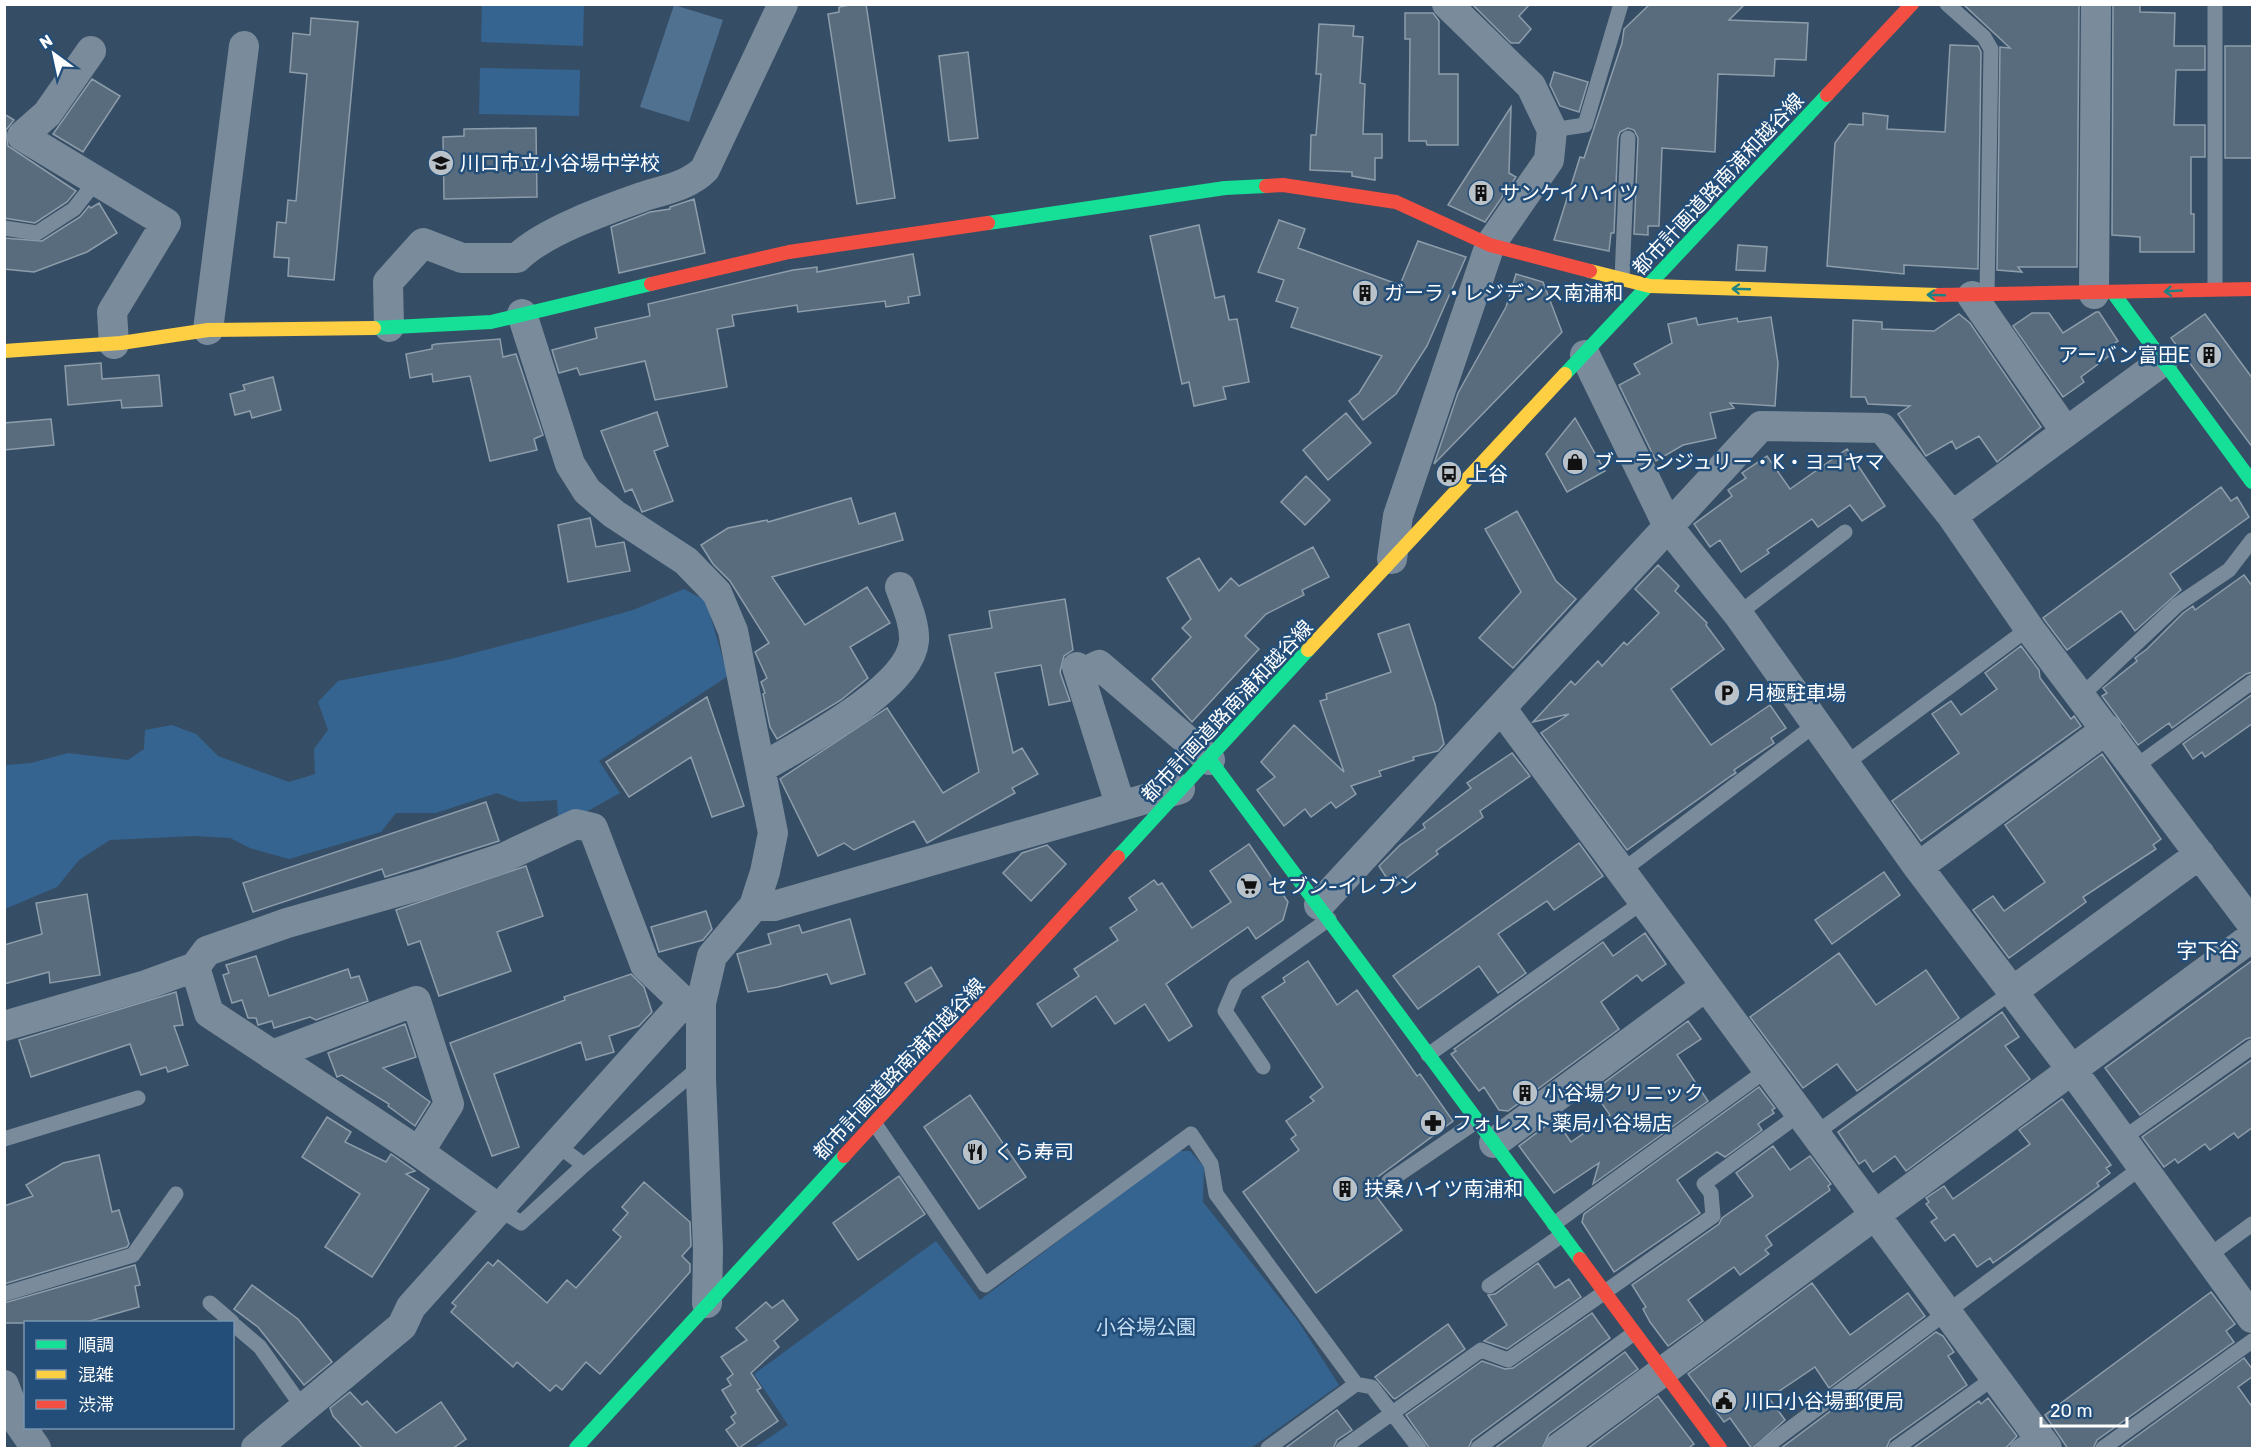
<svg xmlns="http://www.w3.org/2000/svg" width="2257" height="1453" font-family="Rubik,'Noto Sans JP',sans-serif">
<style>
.green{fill:#356490}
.water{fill:#517191}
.building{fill:#596c7d;stroke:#8d9dab;stroke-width:1.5}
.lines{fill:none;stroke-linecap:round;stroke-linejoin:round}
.lane{stroke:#7a8c9c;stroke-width:15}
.street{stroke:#7a8c9c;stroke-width:30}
.fast{stroke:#16e098;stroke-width:14}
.slow{stroke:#ffcf43;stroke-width:14}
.jam{stroke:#f24e42;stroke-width:14}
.oneway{stroke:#1e8184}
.labels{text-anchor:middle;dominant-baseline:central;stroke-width:5;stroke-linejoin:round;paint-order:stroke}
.poi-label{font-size:20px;fill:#fff;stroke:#224e79;text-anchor:start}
.street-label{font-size:20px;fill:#fff;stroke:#224e79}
.park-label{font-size:20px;fill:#c6def4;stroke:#224e79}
.neighbourhood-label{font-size:21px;fill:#fff;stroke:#224e79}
</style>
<rect width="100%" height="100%" fill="#364e65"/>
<path class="green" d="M482,5H584L583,46L481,42Z
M480,68L580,70L579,116L479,114Z
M684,589L706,601L728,676L599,761L620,793L586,812L558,818L557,800L520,802L497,793L436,813H396L381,832L289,859L250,848L230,838L194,836L110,840L79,860L57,887L5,909V765L31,763L68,753L128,760L144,749L145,730L172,725L196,734L218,756L289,782L315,774L314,749L328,730L318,702L338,681L447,660L565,629L633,610Z
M1178,1151H1190L1204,1167L1203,1202L1298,1321L1339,1385L1251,1448H754L788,1425L754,1374L936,1241L980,1300Z"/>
<path class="water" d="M674,5L723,20L689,122L640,107Z"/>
<path class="building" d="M855,4H866L895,198L857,204L828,14L839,12V7Z
M1472,4H1530L1519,16L1531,29L1519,43H1511Z
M1650,4H1745L1729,20L1808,23L1806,60L1775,59L1774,76L1718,74L1715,152L1662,148L1659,226H1648V235L1634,234L1638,138L1634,130L1628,128L1620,132L1618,138L1614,233H1611L1609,251L1554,240L1580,157L1584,158L1594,128L1622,43L1624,29Z
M1963,4H2079L2077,267H2018L2022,272L1997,270L2000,47L2010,48Z
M2113,4H2140V12L2175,13L2174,46H2205V70H2176L2174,125H2205V157H2191V214H2194V252H2140V237L2112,235Z
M1405,13H1433L1439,21V74H1458V145H1427L1426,141H1409L1410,39H1405Z
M311,18L358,22L334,280L288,276L289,258L274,257L277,222L286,223L288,200L296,201L307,74L290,72L293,33L310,35Z
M1319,24L1354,26L1353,36L1363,37L1360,83L1365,84L1363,134H1382V158H1375V180L1352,176V172L1310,170L1311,135H1316L1321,74H1316Z
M1950,45L1978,46L1981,52L1978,269L1904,265V274L1827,266L1835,143L1849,124L1863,125V113L1888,116L1887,129L1945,132Z
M2225,46H2253V158H2225Z
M968,52L978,138L949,141L939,56Z
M1554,72L1588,82L1579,112L1560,106L1550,85Z
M92,79L120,96L83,152L53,134Z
M1511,107L1509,173L1516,177L1485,222L1448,205Z
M4,114L14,120L6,130L8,146L76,191L67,202L35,223L4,218Z
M536,128L537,197L444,199L443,137L464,136V129Z
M694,199L705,253L619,273L611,227L650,212L670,209V207Z
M99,203L117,233L87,252L34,272L4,269V238L42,241L80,217L89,206L91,208Z
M1279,220L1305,229L1298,248L1400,285L1418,241L1466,257L1427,346L1396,394L1363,420L1349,401L1359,393L1382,356L1291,327L1298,308L1276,301L1284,280L1258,272Z
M1199,225L1215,298L1224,296L1229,320L1237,319L1249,382L1223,387L1226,399L1194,406L1189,382L1182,384L1150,236Z
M1738,245L1767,247L1765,271L1736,270Z
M913,254L920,295L908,297L909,303L886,307L885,301L798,312L797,305L732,315L734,326L717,329L727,387L655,400L645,361L580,375L577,368L559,373L552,350L597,338L595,328L650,316L648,304L793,270L817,267V272Z
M1516,274L1543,282L1562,332L1434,464L1458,393L1506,307Z
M2096,312H2099L2118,341L2106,349L2110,355L2081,377L2084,382L2063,397L2013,326L2032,313H2049L2063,333Z
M1959,314L1970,323L2041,427L1997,462L1979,436L1956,449L1952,441L1926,456L1898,414L1910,406L1868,404L1865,397H1851L1853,320L1882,322V329L1934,331Z
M2205,314L2253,379V448L2171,338Z
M1771,317L1778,363L1775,406L1730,403L1734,408L1710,413L1716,438L1683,445L1656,461L1619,385L1640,374L1634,364L1672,343L1668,324L1696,318L1698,325L1737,318L1738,322Z
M500,339L503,357L516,354L543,435L534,439L537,450L490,461L470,376L433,382L432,374L410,378L406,354L432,349V345L436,344Z
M101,363L102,379L159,375L162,406L122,408L121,400L68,405L65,366Z
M273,377L281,410L252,418L250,411L235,415L230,394L245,390L243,385Z
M657,412L668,446L654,451L673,501L642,512L632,489L625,492L601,431Z
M1346,413L1371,443L1328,480L1303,450Z
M1575,418L1605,471L1567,492L1546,454Z
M51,419L54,445L4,450V423Z
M1847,449L1885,506L1862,521L1850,505L1818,527L1812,519L1767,550L1769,553L1741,572L1720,540L1710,547L1694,524L1732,496L1728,490L1746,478L1742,473L1767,456L1790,489Z
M1306,476L1330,500L1305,525L1281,502Z
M2221,487L2231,501L2237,497L2249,517L2170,574L2181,590L2135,631L2121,611L2067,650L2043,618Z
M851,498L859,524L895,513L903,540L772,577L805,625L867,587L890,623L850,647L868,678L841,700L777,739L770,727L763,694L765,693L761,682L767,678L755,652L769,643L730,581L713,564L701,545L728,528L767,520L768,522Z
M1517,511L1556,581L1576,599L1513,668L1479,638L1521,592L1485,529Z
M590,518L596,547L624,542L630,571L568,582L558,525Z
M1313,547L1329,577L1302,590L1304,595L1266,614L1245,636L1259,649L1192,722L1152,679L1191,637L1182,628L1191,619L1167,578L1199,558L1219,591L1231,578L1239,586Z
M1658,565L1679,586L1675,591L1707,623L1706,625L1724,649L1671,689L1711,745L1770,705L1786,728L1771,738L1774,743L1734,770L1736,773L1731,776L1627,850L1541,733L1569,714L1533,722L1571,681L1575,685L1598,661L1602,666L1624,642L1627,645L1659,613L1635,589Z
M2244,575L2253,587V672L2246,674L2172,728L2169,723L2138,745L2102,696L2107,693L2103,688L2137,661L2135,658L2147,649L2183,613L2193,606L2195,610Z
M1065,599L1073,650L1064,656L1060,672L1070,701L1049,705L1041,665L995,673L1013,753L1022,748L1038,774L1012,788L1015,793L927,843L914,821L854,850L844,843L818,856L780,779L887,708L943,793L979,772L949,635L992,628L989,611Z
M1409,624L1435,704L1444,744L1438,751L1413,757L1414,760L1379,771L1381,776L1351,786L1356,794L1336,808L1331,802L1311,817L1305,809L1284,826L1257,790L1275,777L1261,762L1294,725L1344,772L1320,701L1327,699L1326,694L1391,672L1378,634Z
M2021,646L2039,670L2040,678L2071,719L2074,716L2081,726L1921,841L1892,801L1959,753L1932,714L1951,701L1961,715L1997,689L1985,673Z
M2253,694V723L2205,757L2202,752L2193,759L2183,744Z
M707,697L744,806L712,817L691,757L629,797L606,762Z
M1512,753L1530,776L1480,811L1483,817L1436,851L1438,854L1393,888L1379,866L1400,845L1425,828L1423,824L1471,788L1467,783Z
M2102,754L2161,839L2153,845L2156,849L2083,897L2086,902L2009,958L1973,910L1993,896L2004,911L2045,882L2005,825Z
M486,802L499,841L385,877L382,869L253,912L243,883Z
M1579,843L1603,876L1554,910L1547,901L1498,934L1526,973L1498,993L1479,966L1418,1009L1393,976Z
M1249,844L1288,902L1283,920L1256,939L1248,927L1166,984L1192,1026L1169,1041L1145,1004L1115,1024L1096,996L1052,1027L1037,1004L1079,976L1074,969L1118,940L1110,928L1137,910L1129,898L1154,880L1158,885L1162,883L1192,928L1231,902L1210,871Z
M1047,845L1066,864L1031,901L1003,873L1022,853Z
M526,866L543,916L497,932L511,971L439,996L420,941L408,945L396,910Z
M1884,872L1900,895L1832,944L1815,920Z
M87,894L100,975L50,983L49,972L4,984V945L42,934L36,903Z
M706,911L712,929L703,940L659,952L651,927Z
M850,919L865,974L831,984L827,974L778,987L748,992L737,954L771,944L768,934L799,925L802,933Z
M1645,933L1666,964L1642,981L1637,975L1601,1002L1619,1029L1508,1111L1499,1110L1484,1087L1479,1091L1451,1054L1456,1051L1454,1049L1603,942L1613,956Z
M1839,953L1876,1005L1926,970L1959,1018L1857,1091L1837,1064L1803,1088L1750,1017Z
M256,956L269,996L348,969L351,978L359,976L368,1001L316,1020L310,1017L274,1028L272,1021L258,1025L256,1018H248L242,1000L232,1003L223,975L229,973L226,965Z
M2253,960V1037L2246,1039L2140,1115L2105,1068Z
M1308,961L1337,1005L1357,990L1417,1076L1420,1074L1453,1121L1371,1182L1377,1190L1373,1192L1402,1230L1316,1293L1243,1192L1299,1150L1291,1139L1296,1135L1286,1121L1314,1101L1310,1097L1323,1087L1262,997L1285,982L1283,978Z
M931,967L942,986L916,1002L905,983Z
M631,974L644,987L652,1012L639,1026L609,1036L614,1052L586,1060L581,1042L494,1074L519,1147L492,1156L450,1043L565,1000L564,997Z
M176,992L183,1025L174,1026L188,1065L168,1072L166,1067L141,1075L130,1044L31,1077L19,1040Z
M2002,1012L2019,1037L2005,1046L2030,1079L1906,1171L1895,1156L1873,1172L1865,1160L1859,1164L1838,1132Z
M1688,1021L1701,1039L1677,1055L1708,1101L1593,1184L1599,1163L1554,1193L1519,1146L1555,1119L1571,1142L1610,1115L1593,1091Z
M405,1024L416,1057L383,1068L430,1102L415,1126L388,1106L389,1104L342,1075L337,1077L328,1053Z
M2253,1059V1127L2238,1138L2234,1133L2210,1150L2205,1144L2178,1163L2175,1159L2164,1167L2142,1137Z
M1759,1087L1775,1108L1772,1110L1774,1113L1758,1124L1762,1130L1725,1157L1717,1152L1677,1180L1700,1213L1614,1272L1582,1222L1584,1214Z
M970,1095L1026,1177L979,1209L924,1127Z
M2062,1099L2111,1165L2106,1168L2110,1173L2097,1183L2099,1186L2010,1251L1993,1263L1990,1258L1977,1267L1954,1234L1945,1241L1931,1222L1937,1218L1926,1204L1929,1202L1926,1198L1944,1186L1953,1199L2030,1144L2019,1130Z
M327,1117L351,1132L345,1142L386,1162L391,1154L415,1171L406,1174L429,1189L372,1277L325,1247L360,1194L302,1157Z
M1773,1146L1790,1170L1810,1156L1831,1184L1828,1186L1830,1190L1766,1236L1772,1245L1765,1250L1769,1254L1740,1275L1734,1267L1688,1300L1703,1321L1668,1346L1650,1322L1643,1309L1646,1307L1632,1285L1719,1224L1722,1218L1753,1196L1736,1173Z
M99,1155L112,1212L119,1210L129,1244L127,1247L4,1284V1206L33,1196L26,1185L63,1163Z
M899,1176L925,1214L858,1260L833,1223Z
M644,1182L690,1222L691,1246L682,1256L690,1264V1272L600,1374L586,1362L562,1390L556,1385L550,1391L517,1362L513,1367L451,1312L456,1306L452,1303L488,1262L493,1266L498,1260L547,1303L567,1280L576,1288L621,1237L613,1230L628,1213L622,1207Z
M1538,1263L1555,1288L1569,1279L1581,1297L1507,1349L1484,1341L1507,1325L1488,1295L1495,1294Z
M135,1265L140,1285L135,1286L139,1307L83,1323H4V1303Z
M1812,1283L1850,1335L1908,1293L1925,1316L1829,1388L1815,1367L1769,1398L1785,1420L1752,1449L1730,1418L1724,1422L1688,1374Z
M252,1285L298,1319L332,1362L304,1385L258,1327L234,1309Z
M2211,1292L2235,1324L2226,1331L2234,1342L2097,1440L2093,1449H2068L2045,1415Z
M783,1300L798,1320L774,1341L779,1347L751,1373L761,1388L757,1390L778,1421L739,1448L726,1430L735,1423L731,1417L736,1413L722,1390L731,1385L727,1379L733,1374L721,1357L747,1340L736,1328L766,1302L772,1308Z
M1592,1313L1610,1338L1472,1440L1468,1449H1430L1406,1415L1482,1361L1505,1369L1513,1368Z
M1448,1324L1465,1349L1395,1399L1393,1398L1375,1377Z
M1936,1332L1943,1336L1954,1352L1948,1356L1967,1385L1890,1440L1886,1449H1780Z
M1625,1352L1638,1369L1549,1434L1542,1449H1494Z
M2244,1358L2253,1370V1376L2238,1387L2253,1408V1449H2119Z
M350,1392L362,1405L367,1401L396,1433L441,1402L466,1439L452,1449H363L333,1416L330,1408Z
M1658,1396L1694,1444L1687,1449H1587Z
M1988,1398L2017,1436L2005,1449H1912L1979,1401L1981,1404Z
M1337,1410L1352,1430L1337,1440L1333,1449H1284Z"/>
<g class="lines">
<path class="lane" d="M1947,4L1984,37L1991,49L1987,296
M1552,130L1585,125L1621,4
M4,228L37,233L74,209L96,181
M1622,279L1628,138
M2215,288V4
M1738,614L1845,532
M2082,695L2177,605L2229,570L2252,540
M1845,764L2029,628
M2135,767L2252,682
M1622,871L1816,724
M1428,1055L1644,901
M1263,1067L1225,1011L1236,985L1329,919
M875,1124L985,1285L1191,1134L1211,1164L1216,1194L1356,1384L1268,1448
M1816,1133L2013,991
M4,1139L138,1098
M2122,1139L2252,1047
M557,1145L584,1165
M1389,1181L1477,1121
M499,1209L521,1223L584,1165L701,1066
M1554,1224L1768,1069
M2207,1257L2252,1224
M1489,1286L1562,1235
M4,1294L133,1255L176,1194
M210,1303L232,1322
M232,1323L260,1347L303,1408
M1356,1384L1372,1387L1419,1448
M1343,1448L1481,1350L1508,1360L1713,1216L1711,1193L1704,1184L1801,1113
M1478,1448L1634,1333
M1764,1448L2142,1167
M1896,1448L1995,1377
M2017,1448L2037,1434
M2103,1448L2252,1341"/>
<path class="street" d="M91,51L47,114L22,136L166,223L112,312L114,344
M2094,294L2096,4
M1972,296L2066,432
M522,314L570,464L587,491L614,514L686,561L717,593L733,631L773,833L765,872L754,906
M389,327L388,282L423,243L462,258H517C543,232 605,210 642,197C663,190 689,186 705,169L783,4
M208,330L244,46
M1585,355L1669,528L1738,614L1918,867L2072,1070L2252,1318
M1952,516L2163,361
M1392,559L1398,516L1490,245L1549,160L1552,130L1531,86L1447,4
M1077,667L1120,804
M1080,674L1099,665L1210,760
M1501,708L2047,1448
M761,768C800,745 910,689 914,641C915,623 906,604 900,587
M1918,867L2107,729
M1319,905L1761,426L1882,428L1952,516L2029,628L2252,924
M195,967L209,1013L419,1152L499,1209
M2013,991L2200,854
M4,1026L143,986L195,967L207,951L287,923L424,884L503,858L576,824L593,828L645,965L684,1002L701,1003
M272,1055L416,1001L449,1104L419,1152
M1494,1143L1706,986
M707,1303L708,1249L701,1079V1003L712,956L754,906H774L1180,789
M4,1385L18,1422L36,1448
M256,1448L402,1326L411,1307L684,1002
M1559,1448L2252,937"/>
<path class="fast" d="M988,223L1225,188L1266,186
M2114,294L2252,482
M374,328L491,322L651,284
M1565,374L1827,95
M1210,760L1580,1259
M1118,857L1308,650
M576,1448L844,1156"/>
<path class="slow" d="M1590,271L1650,286L1939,295
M4,351L121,343L208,330L374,328
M1308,650L1565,374"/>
<path class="jam" d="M1827,95L1912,4
M1266,186L1283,185L1396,202L1490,245L1590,271
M651,284L789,252L988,223
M1939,295L2252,289
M844,1156L1118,857
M1580,1259L1720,1448"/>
</g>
<defs><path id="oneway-shaft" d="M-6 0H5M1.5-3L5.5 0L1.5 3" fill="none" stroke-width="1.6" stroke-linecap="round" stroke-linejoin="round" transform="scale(1.5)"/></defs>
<g class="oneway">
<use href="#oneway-shaft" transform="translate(1741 289) rotate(-178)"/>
<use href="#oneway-shaft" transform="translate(2173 291) rotate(176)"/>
<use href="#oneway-shaft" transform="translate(1936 295) rotate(-178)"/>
</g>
<defs>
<g id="school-disc" transform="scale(1.35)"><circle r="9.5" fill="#b9c1c9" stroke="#224e79"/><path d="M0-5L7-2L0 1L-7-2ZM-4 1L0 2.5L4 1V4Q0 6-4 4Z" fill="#111"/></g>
<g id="building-disc" transform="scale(1.35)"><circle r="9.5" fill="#b9c1c9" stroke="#224e79"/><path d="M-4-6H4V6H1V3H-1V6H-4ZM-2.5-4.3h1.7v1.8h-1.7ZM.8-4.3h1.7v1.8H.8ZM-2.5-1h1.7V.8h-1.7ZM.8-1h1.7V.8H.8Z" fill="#111"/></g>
<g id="shop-disc" transform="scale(1.35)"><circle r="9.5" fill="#b9c1c9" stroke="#224e79"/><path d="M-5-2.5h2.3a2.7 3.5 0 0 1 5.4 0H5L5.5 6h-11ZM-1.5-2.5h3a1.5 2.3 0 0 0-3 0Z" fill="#111"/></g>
<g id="bus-disc" transform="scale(1.35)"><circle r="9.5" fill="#b9c1c9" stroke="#224e79"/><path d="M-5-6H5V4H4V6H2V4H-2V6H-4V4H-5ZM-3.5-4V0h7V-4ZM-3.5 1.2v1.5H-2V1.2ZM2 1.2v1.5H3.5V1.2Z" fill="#111"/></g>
<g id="parking-disc" transform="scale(1.35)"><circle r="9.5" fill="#b9c1c9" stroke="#224e79"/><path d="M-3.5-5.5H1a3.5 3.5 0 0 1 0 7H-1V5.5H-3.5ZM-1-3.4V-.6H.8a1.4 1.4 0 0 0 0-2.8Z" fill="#111"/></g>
<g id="supermarket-disc" transform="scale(1.35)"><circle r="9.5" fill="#b9c1c9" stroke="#224e79"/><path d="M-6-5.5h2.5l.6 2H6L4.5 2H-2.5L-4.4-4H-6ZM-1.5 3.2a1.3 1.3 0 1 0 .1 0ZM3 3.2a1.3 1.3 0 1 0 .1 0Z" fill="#111"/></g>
<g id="pharmacy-disc" transform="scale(1.35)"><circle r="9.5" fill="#b9c1c9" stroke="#224e79"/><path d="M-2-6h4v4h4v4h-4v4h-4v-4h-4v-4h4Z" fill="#111"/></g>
<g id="restaurant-disc" transform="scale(1.35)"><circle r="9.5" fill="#b9c1c9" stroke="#224e79"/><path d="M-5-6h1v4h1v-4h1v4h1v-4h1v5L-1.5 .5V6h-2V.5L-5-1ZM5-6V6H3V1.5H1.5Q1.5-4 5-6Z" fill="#111"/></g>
<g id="civic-disc" transform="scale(1.35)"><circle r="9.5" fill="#b9c1c9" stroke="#224e79"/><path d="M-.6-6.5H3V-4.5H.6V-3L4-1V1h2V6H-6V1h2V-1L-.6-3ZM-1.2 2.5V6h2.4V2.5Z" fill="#111"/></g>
</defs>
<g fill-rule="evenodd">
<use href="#school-disc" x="441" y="163"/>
<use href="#building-disc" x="1481" y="193"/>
<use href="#building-disc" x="1365" y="293"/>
<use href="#building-disc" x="2209" y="355"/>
<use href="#shop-disc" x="1575" y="462"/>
<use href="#bus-disc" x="1449" y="474"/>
<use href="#parking-disc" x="1727" y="693"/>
<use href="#supermarket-disc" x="1249" y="886"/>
<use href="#building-disc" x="1525" y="1093"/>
<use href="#pharmacy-disc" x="1433" y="1123"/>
<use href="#restaurant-disc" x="975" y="1152"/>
<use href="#building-disc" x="1345" y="1189"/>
<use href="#civic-disc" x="1724" y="1401"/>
</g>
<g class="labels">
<g class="poi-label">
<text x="460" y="163">川口市立小谷場中学校</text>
<text x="1500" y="193">サンケイハイツ</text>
<text x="1384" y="293">ガーラ・レジデンス南浦和</text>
<text x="2190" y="355" text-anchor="end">アーバン富田E</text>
<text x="1594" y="462">ブーランジュリー・K・ヨコヤマ</text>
<text x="1468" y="474">上谷</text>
<text x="1746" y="693">月極駐車場</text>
<text x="1268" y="886">セブン-イレブン</text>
<text x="1544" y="1093">小谷場クリニック</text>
<text x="1452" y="1123">フォレスト薬局小谷場店</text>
<text x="994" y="1152">くら寿司</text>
<text x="1364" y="1189">扶桑ハイツ南浦和</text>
<text x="1744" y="1401">川口小谷場郵便局</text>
</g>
<g class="street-label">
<text transform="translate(1718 184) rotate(-47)">都市計画道路南浦和越谷線</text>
<text transform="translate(1227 711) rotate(-47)">都市計画道路南浦和越谷線</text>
<text transform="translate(899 1069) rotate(-47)">都市計画道路南浦和越谷線</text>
</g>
<g class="park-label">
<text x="1146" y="1327">小谷場公園</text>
</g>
<g class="neighbourhood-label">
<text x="2208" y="950">字下谷</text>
</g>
</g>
<rect width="2257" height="1453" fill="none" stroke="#ffffff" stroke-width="12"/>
<rect x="24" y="1321" width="210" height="108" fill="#224e79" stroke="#7a95af" stroke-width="1.5"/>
<rect x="36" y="1340" width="30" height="9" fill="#16e098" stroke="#7a95af" stroke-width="1.5"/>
<text x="78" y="1351" font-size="18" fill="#ffffff">順調</text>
<rect x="36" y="1370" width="30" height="9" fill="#ffcf43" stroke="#7a95af" stroke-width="1.5"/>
<text x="78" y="1381" font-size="18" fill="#ffffff">混雑</text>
<rect x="36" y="1400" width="30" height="9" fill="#f24e42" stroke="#7a95af" stroke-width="1.5"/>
<text x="78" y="1411" font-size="18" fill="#ffffff">渋滞</text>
<g transform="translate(54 54) rotate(327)" stroke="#224e79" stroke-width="4.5" paint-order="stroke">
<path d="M0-4.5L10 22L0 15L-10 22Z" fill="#ffffff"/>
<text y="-9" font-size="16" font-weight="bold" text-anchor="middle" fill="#ffffff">N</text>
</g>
<path d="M2041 1417v9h86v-9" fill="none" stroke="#ffffff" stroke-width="3"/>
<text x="2050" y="1417" font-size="18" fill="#ffffff" stroke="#224e79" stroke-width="4.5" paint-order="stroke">20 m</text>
</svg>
